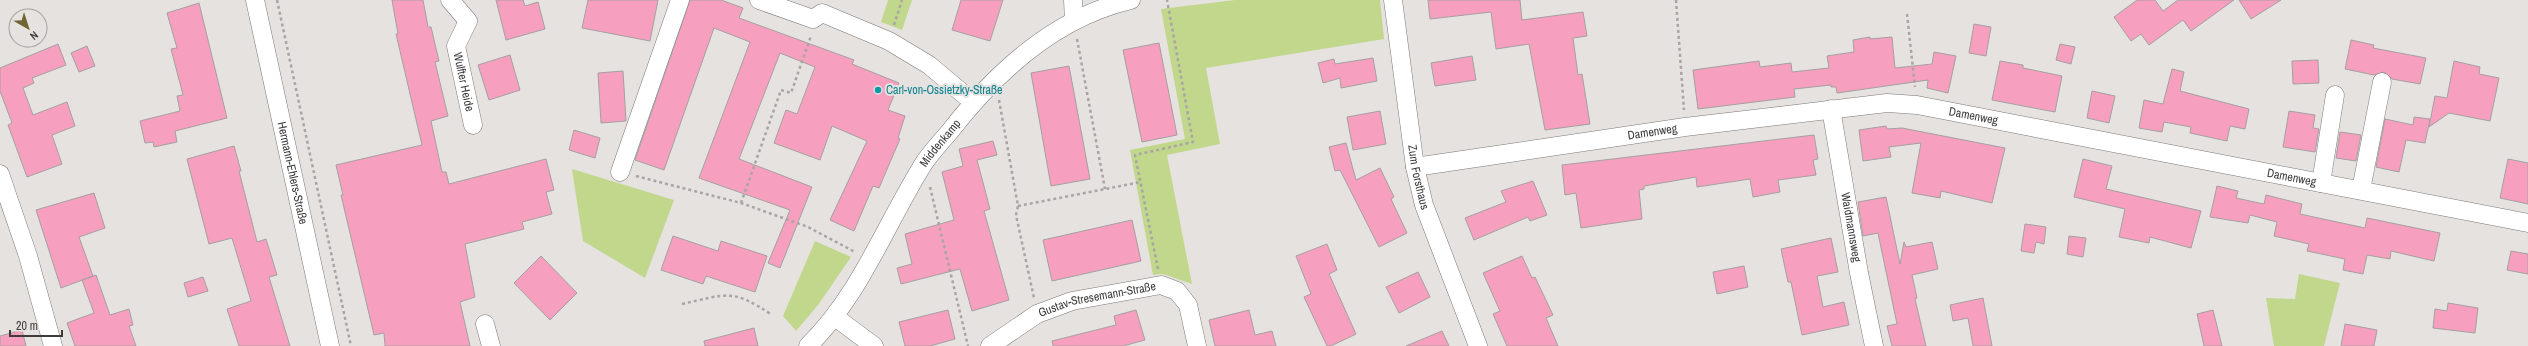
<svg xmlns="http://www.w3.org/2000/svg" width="2528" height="346" font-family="'Archivo Narrow',sans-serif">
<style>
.green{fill:#c1d78c}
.building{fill:#f79fbf;stroke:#a4a0a1}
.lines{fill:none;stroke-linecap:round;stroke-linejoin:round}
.minor-casing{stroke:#7c7977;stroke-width:19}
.path{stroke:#a8a5a4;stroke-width:2.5;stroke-dasharray:3 3;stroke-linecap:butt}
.minor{stroke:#fff;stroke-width:18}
.culture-dot{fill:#0f9aa8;stroke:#e5e2e0;stroke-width:1.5}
.labels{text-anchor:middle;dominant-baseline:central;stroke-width:4;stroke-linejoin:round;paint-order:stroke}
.street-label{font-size:12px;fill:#3e3c3b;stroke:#e5e2e0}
.culture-label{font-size:12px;fill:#0d838f;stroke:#e5e2e0;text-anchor:start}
</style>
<rect width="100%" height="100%" fill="#e5e2e0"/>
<path class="green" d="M888,0H912L902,30L881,22Z
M1235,0H1380L1384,39L1206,68L1220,144L1167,155L1192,284L1163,274L1153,275L1130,150L1185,139L1161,9Z
M572,169L674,200L645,278L583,241Z
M815,241L851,257L818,305L796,331L783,316Z
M2299,274L2340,283L2324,346H2274L2266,298L2295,299Z"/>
<path class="building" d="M392,0H423L428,27H431L439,61L435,62L448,116L431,121L442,172H446L449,184L546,159L554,190L546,192L552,214L522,222L524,229L465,244L475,297L460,302L470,346H385L384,333L374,335L341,195H343L336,165L422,145L396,34H398Z
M496,0H523L525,6L538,2L545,29L506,40Z
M588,0H658L650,41L582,28Z
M690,0H721L743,8L739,18L854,60L852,64L899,83L888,110L905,116L898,138L900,139L879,188L873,186L854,231L830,220L867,141L832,126L820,160L774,143L786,110L797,114L815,67L780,53L739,159L812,187L780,268L768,263L790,210L699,178L750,42L714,28L664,170L635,160Z
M961,0H1003L990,41L952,30Z
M1428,0H1520L1522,20L1583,12L1587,36L1573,38L1578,75L1582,74L1590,124L1545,130L1529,44L1496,49L1491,12L1430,19Z
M2137,0H2155L2163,11L2178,0H2234L2191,31L2183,20L2149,45L2141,34L2131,41L2114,17Z
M2239,0H2281L2251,19Z
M199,3L227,118L175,131L177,142L154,147L153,142L145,143L140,121L180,111L177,96L183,95L171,49L177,48L167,13Z
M1974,24L1991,27L1986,56L1969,53Z
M1870,37V39L1892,37L1895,68L1932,64L1934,52L1956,56L1948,93L1927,88L1928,80L1837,93L1836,87H1831V85L1794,89L1795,97L1698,109L1693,70L1759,61L1760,67L1791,63L1792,72L1829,68L1827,56L1854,52L1853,40Z
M2351,40L2374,45L2373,48L2426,58L2420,84L2392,79L2384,72L2374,75L2345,69Z
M1159,43L1177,135L1142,142L1123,50Z
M58,44L66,65L32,78L34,83L23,88L33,115L67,102L75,126L52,135L62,164L27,177L8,125L12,123L0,91V68Z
M2060,44L2075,47L2071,64L2056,60Z
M87,46L95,66L79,72L71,53Z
M510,55L520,90L489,100L478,65Z
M1472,56L1476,80L1435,86L1431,63Z
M1373,58L1377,81L1341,88L1340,78L1323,83L1318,63L1334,59L1335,64Z
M2318,60L2319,83L2293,84L2292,61Z
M2000,61L2023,65V68L2062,76L2055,112L1992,100Z
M2454,61L2480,67L2479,74L2499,78L2490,121L2449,113L2429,127L2435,96L2447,98Z
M1069,66L1090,179L1051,186L1031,73Z
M2172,69L2184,72L2180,91L2249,109L2245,129L2230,126L2227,141L2190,133L2191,127L2164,122L2162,132L2139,128L2144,100L2163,104Z
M623,71L626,121L601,123L598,73Z
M2092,91L2115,96L2109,123L2087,118Z
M1380,111L1386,144L1353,150L1347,117Z
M2289,111L2315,115L2313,128L2319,129L2315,152L2283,147Z
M2414,117L2430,119L2425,143L2406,140L2399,172L2376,167L2385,119L2413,125Z
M1886,126L1887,129L1902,128L2005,148L1992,203L1941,191L1940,198L1912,193L1921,143L1889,147L1891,157L1863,161L1859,130Z
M574,130L600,138L595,158L569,150Z
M2340,132L2361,135L2356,161L2336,158Z
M1814,135L1818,159L1813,160L1816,175L1778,180L1780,192L1753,197L1750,179L1697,187L1696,177L1644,186V189L1639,190L1642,219L1581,228L1576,193L1565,195L1562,165Z
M993,141L997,155L977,160L990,209L984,211L1009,300L972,311L960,269L901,284L897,268L912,264L905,234L954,220L942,172L963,166L959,149Z
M1346,143L1356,180L1380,168L1394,197L1391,199L1407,233L1379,247L1340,170L1335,171L1329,147Z
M234,146L241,171H239L257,242L266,239L277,275L269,277L290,346H239L227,309L251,301L232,238L209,244L187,159Z
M2083,159L2112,166L2106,189L2201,211L2191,248L2150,237L2149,243L2119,237L2125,209L2074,197Z
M2508,159L2528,163V204L2500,198Z
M1533,181L1547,215L1530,221L1528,217L1474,240L1465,218L1506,202L1501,191Z
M2217,186L2238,191L2236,198L2264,204L2266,195L2302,204L2300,214L2365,228L2367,218L2440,233L2434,261L2391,251L2390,259L2367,255L2363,274L2343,270L2345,259L2307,251L2309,244L2274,236L2277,222L2250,215L2248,223L2210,217Z
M94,193L105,228L79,237L93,276L61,288L36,210Z
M1886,197L1900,264L1904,242L1906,247L1932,242L1938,269L1912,275L1917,298L1915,299L1926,346H1892L1887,326L1897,324L1878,233L1863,236L1858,202Z
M1132,220L1141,261L1052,281L1043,240Z
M2025,224L2046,227L2044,244L2036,242L2034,253L2021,251Z
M673,236L718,251L721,241L767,256L755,292L706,276L703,284L661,270Z
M2069,236L2086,238L2083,257L2067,254Z
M1831,238L1838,272L1817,276L1823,307L1844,302L1849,325L1802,335L1791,282H1788L1781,249Z
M1327,244L1337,270L1329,274L1356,334L1331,346H1327L1304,297L1311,294L1296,256Z
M2511,251L2528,254V274L2507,270Z
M541,256L577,293L550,320L514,283Z
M1522,256L1532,278L1535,277L1553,315L1546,318L1558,346H1507L1493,314L1500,311L1483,273Z
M1744,266L1748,287L1717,294L1713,272Z
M1418,272L1430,297L1399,313L1386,287Z
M96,275L110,315L129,309L133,325L129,326L136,346H75L67,323L94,313L82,280Z
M203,277L208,291L188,297L184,283Z
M1983,298L1992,346H1973L1968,318L1953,321L1950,305Z
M2448,303L2478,308L2475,333L2433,328L2435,309L2447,311Z
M948,310L955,339L930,346H905L899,322Z
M1136,310L1145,340L1123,346H1053L1052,341L1116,325L1114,316Z
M1249,310L1255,335L1272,331L1276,346H1215L1209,320Z
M2213,310L2222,346H2204L2197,314Z
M2345,324L2377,330L2374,346H2341Z
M754,328L758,346H705L704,341Z
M22,330L26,346H0V336Z
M1442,331L1449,346H1406Z"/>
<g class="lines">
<g class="minor-casing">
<g id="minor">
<path id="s1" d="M255,0L330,346"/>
<path id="s2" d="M450,0L468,21L456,46L473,125"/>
<path d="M759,0L813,19L822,13L889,41L929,65L973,102"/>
<path d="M1073,0L1074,21"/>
<path id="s3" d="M1393,0L1415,167L1424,205L1478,346"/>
<path id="s4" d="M1831,109L1859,273L1874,346"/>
<path id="s5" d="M1415,167L1685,127L1887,103L1917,105L2528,223"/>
<path d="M620,172L680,0"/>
<path d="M0,174L28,256L53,346"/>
<path d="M2321,183L2335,95"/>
<path d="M2361,190L2382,82"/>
<path d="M835,317L874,346"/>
<path d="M485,324L491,346"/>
<path id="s6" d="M808,346C861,294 885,225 924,163C932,151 942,141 951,130C997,71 1056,17 1131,0"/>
<path id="s7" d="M990,346L1037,314L1072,301L1161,285L1177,291L1188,305L1197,346"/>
</g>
</g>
<path class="path" d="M277,0L351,346
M1676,0L1684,110
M1907,14L1915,87
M894,25L902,0
M1077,39L1105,189
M999,100L1018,206L1016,215L1034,298
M636,176L741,203L808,227L855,252
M930,187L968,346
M741,203L781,90L791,93L811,36
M1018,206L1141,182
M1158,269L1135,155L1193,142L1167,0
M682,304C727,294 732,288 772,315"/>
<use href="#minor" class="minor"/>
</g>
<circle class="culture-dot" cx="878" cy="90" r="4"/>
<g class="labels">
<g class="street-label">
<text stroke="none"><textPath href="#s2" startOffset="92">Wulfter Heide</textPath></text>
<text stroke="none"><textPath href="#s5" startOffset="564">Damenweg</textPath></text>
<text stroke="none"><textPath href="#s5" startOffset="240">Damenweg</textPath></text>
<text stroke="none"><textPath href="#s6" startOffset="243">Middenkamp</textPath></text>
<text stroke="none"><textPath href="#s1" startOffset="177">Hermann-Ehlers-Straße</textPath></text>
<text stroke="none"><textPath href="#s3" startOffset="179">Zum Forsthaus</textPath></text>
<text stroke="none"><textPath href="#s5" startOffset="888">Damenweg</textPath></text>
<text stroke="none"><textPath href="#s4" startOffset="120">Waidmannsweg</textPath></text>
<text stroke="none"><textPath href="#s7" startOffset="119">Gustav-Stresemann-Straße</textPath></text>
</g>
<g class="culture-label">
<text x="886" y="90">Carl-von-Ossietzky-Straße</text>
</g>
</g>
<g transform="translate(28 28) rotate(141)"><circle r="19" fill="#e5e2e0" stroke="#a2a09e"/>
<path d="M0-3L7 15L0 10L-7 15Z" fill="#706532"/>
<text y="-6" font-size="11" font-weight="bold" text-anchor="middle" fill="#3e3c3b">N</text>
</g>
<path d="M10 330v6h52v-6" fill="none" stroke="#3e3c3b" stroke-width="2"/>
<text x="16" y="330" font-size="12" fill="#3e3c3b" stroke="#e5e2e0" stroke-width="3" paint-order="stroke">20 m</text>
</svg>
